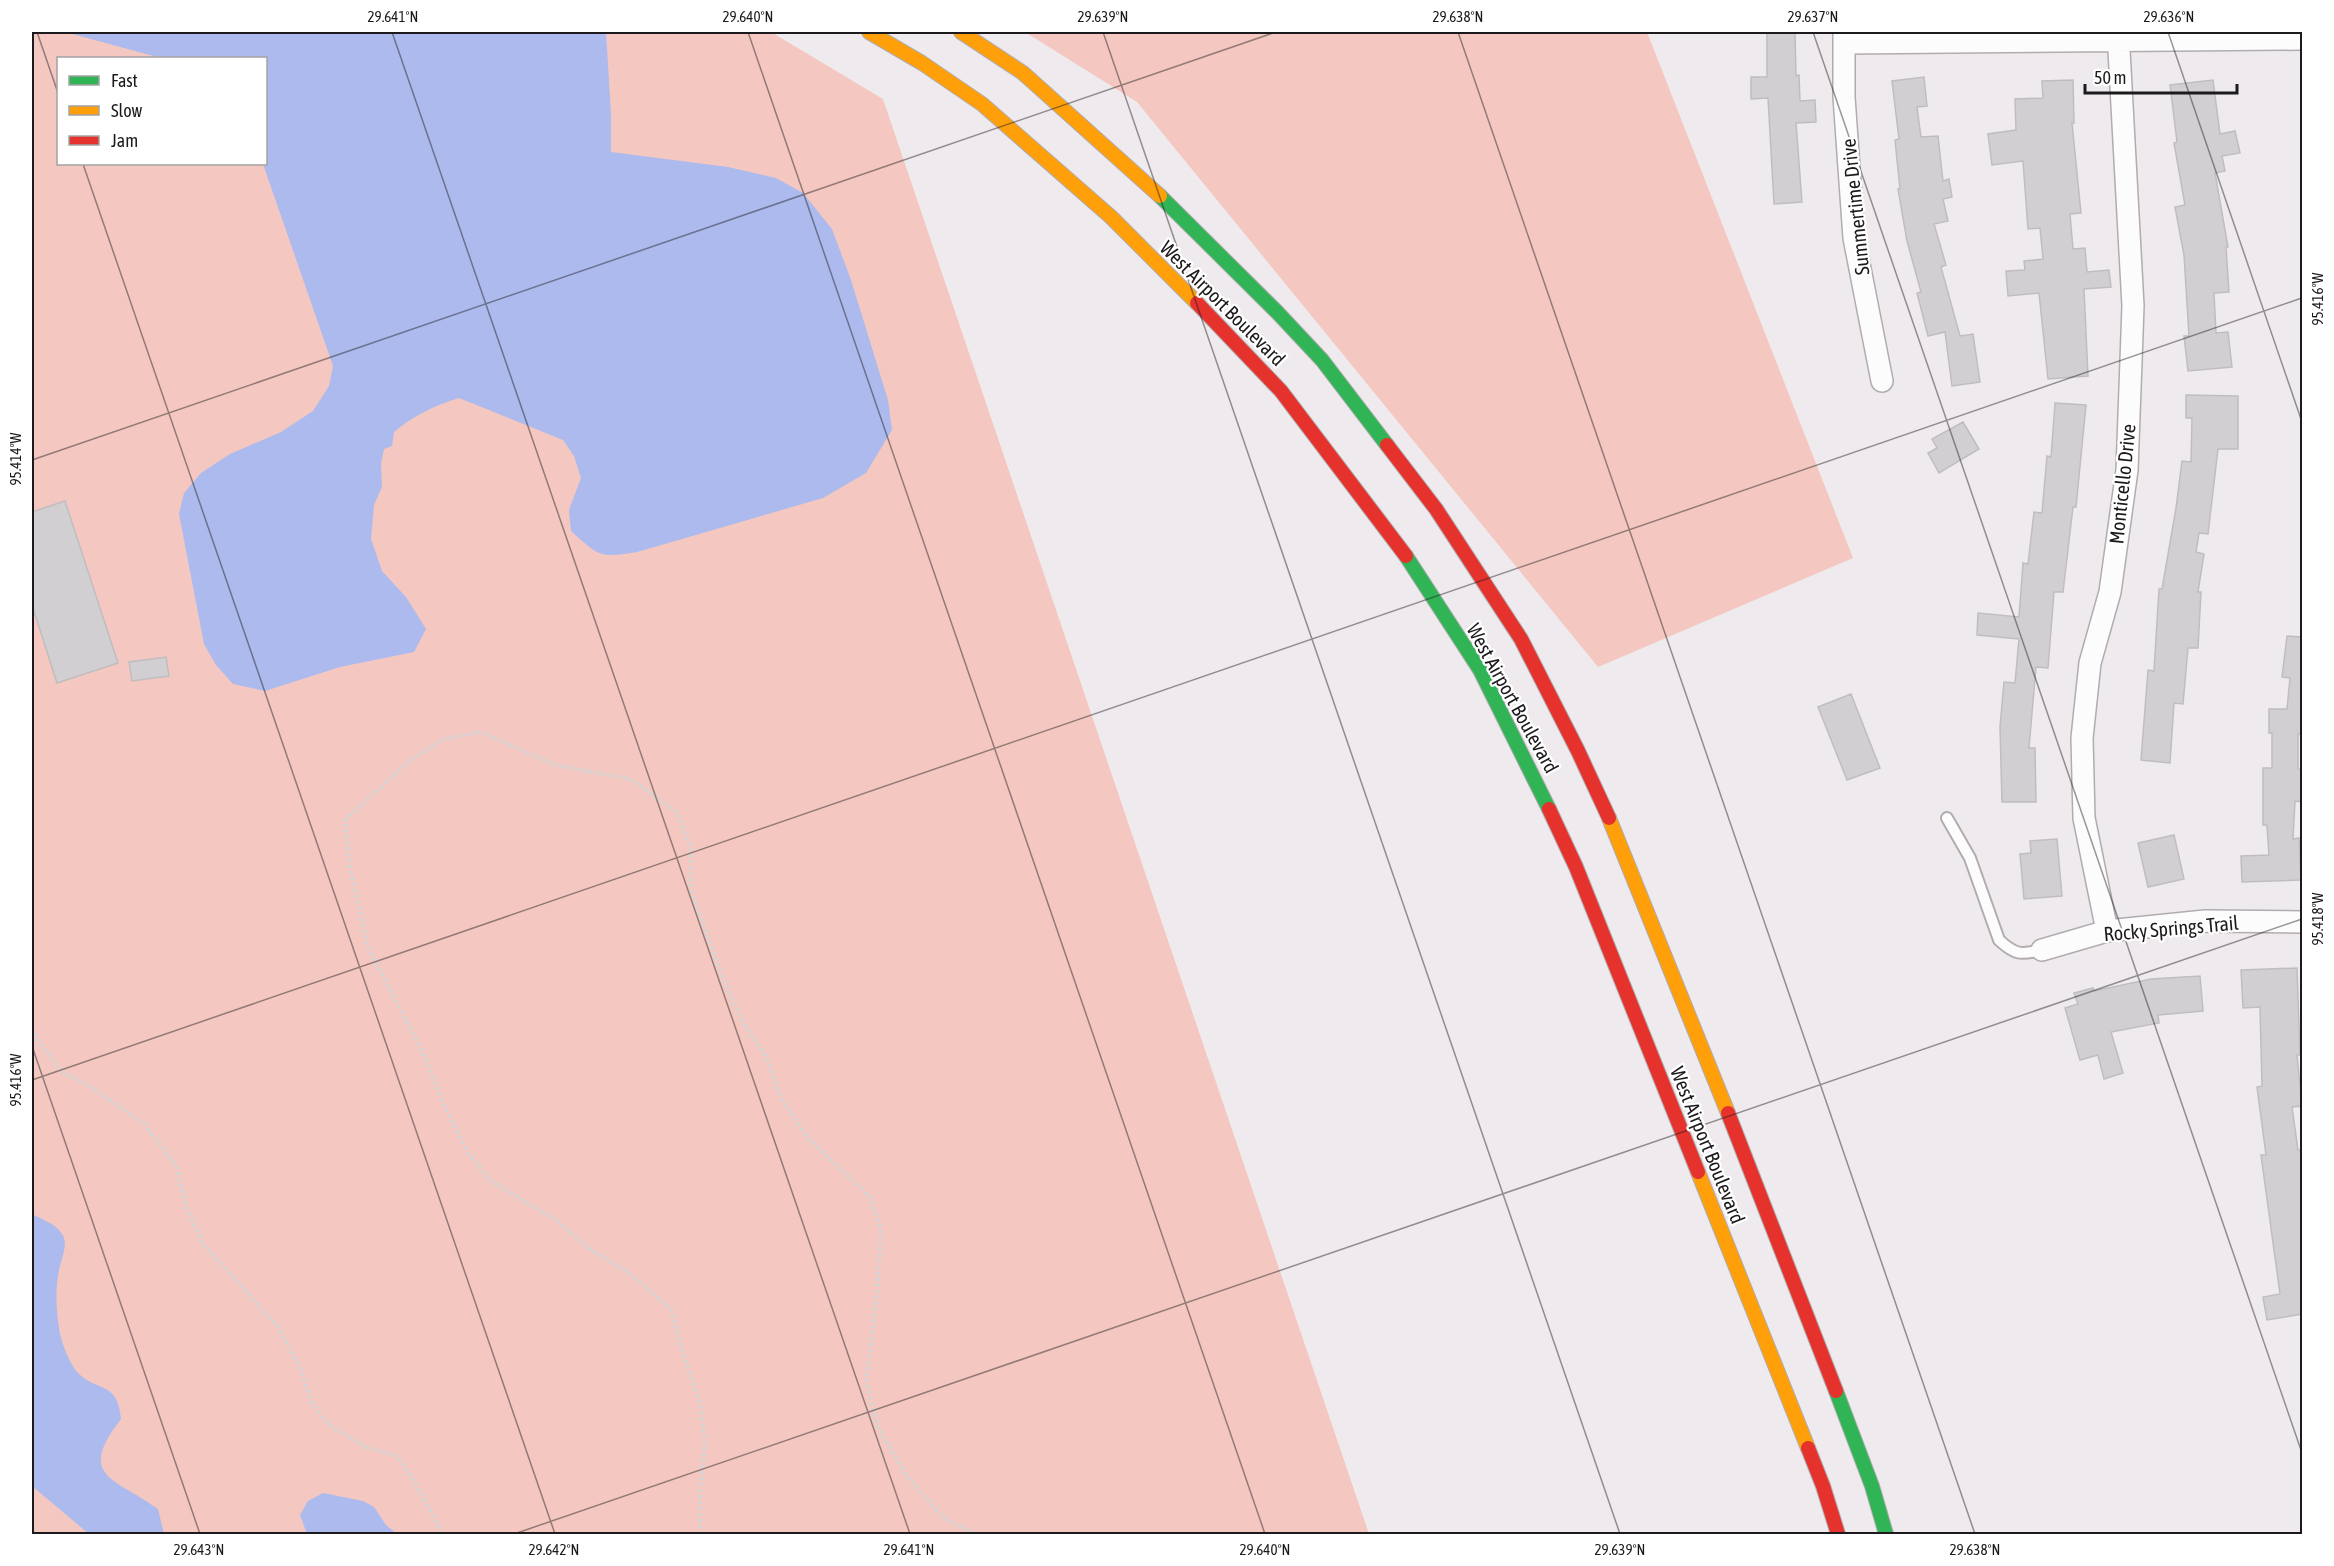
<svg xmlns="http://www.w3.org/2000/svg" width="2334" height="1566" font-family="'Asap Condensed',sans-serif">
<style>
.green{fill:#f4c8c1;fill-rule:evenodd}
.water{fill:#acbaed}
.building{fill:#d2cfd2;stroke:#c0bdc0;stroke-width:1.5}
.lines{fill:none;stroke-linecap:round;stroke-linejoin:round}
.lane-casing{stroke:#b0acaf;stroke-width:14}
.street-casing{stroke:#b0acaf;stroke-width:24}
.fast-casing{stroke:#b0acaf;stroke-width:16}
.slow-casing{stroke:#b0acaf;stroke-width:16}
.jam-casing{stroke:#b0acaf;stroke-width:16}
.path{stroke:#d5d4d4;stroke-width:4;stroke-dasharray:3 3;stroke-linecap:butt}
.lane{stroke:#fdfcfc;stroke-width:10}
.street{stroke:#fdfcfc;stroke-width:21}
.fast{stroke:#30b455;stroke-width:14}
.slow{stroke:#ff9f0a;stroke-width:14}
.jam{stroke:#e5322d;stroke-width:14}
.ticks{fill:none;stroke:#1c1a1c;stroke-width:1.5;stroke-opacity:0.45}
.labels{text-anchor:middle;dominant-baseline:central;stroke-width:4.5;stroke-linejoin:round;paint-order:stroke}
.street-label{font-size:20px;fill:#1c1a1c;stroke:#fff}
.neatline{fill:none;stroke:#1c1a1c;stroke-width:2}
.ticks-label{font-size:15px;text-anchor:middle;fill:#1c1a1c}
</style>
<rect width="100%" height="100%" fill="#efeaee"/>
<path class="green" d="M32,32H771L883,99L1369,1534H32ZM58,58H266V164H58Z
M1025,32H1647L1853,558L1598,667L1137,102Z"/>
<path class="water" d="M65,32H606L611,114V152L728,167L776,178L803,193L832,229L851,280L888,400L892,430L866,473L823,498L637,552C599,558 600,557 571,531L569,510L581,478L574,456L563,440L459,398C434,406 414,415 394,432L392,446L384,449L381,464L382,487L374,505L371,539L382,571L406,597L426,629L414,652L340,667L265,691L233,684L216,665L204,644L179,514L184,493L201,473L230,454L281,432L313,411L329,386L333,366L263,164H266V58H161Z
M32,1214C42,1219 56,1224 62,1234C69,1244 61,1259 59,1270C55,1291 56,1312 60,1334C63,1346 69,1362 77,1372C97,1393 118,1380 121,1419C76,1477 114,1477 158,1509L164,1534H89L32,1486Z
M323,1493L363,1501L374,1507L386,1525L397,1534H307L300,1515L308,1501Z"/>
<path class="building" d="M1767,32H1795L1796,76L1799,75L1800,101L1815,100L1816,122L1796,123L1802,202L1774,204L1768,98L1751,99V77H1767Z
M1924,77L1927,106L1917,107L1921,137L1938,136L1943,181L1949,179L1952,197L1943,199L1948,221L1934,224L1946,265L1941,267L1960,336L1973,334L1980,382L1952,386L1945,332L1928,336L1917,293L1921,292L1907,241L1898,189H1900L1895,140L1899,139L1892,81Z
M2073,80L2074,123H2072L2081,213L2070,214L2073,249L2085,248L2087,272L2109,270L2111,287L2084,289L2088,376L2048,379L2039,293L2008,296L2006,271L2025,270L2024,261L2043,259L2040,228L2028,229L2023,161L1992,165L1988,134L2016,130L2015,99L2043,98L2042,81Z
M2213,80L2220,134L2235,131L2240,153L2222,156L2225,171L2215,173L2228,247H2226L2229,292L2214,293L2216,333L2228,332L2232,367L2188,371L2184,336H2189L2184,255L2175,207L2185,205L2174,143L2177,142L2170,85Z
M2186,395L2238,396V449H2218L2208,534L2199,533L2196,552L2204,554L2198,592H2201L2198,648H2188L2183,704L2174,703L2170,763L2141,760L2148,670L2154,671L2159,589H2162L2176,508L2182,461L2191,462L2192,418H2186Z
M2055,403L2086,405L2076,507H2073L2063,592H2054L2048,668L2036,667L2029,748H2035L2036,802H2002L2000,727L2004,682L2015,683L2019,639L1977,635L1978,613L2019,617L2023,563L2028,564L2034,512L2042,513L2047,456L2051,457Z
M1963,422L1979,449L1939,473L1928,453L1937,448L1932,439Z
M65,501L118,663L57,683L32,605V512Z
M2287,636L2302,637V734H2298V769L2302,770V802L2295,801L2293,839L2299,838L2301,880L2242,882L2241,856L2269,855L2267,825H2263V768H2272V733H2269V709H2287L2290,678L2282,677Z
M166,657L169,676L132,681L129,662Z
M1851,694L1880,768L1847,780L1818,707Z
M2174,835L2184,879L2148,887L2138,843Z
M2057,839L2062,896L2024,899L2020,854L2031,853L2030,841Z
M2297,968L2300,1055H2297L2302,1106L2292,1107L2298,1150H2302V1314L2267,1320L2263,1297L2280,1294L2261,1155H2266L2257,1087L2262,1086L2260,1007L2243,1008L2241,970Z
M2200,976L2203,1011L2158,1015L2159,1023L2111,1032L2123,1073L2104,1079L2098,1055L2080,1060L2065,1008L2078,1004L2074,993L2093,988L2094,991L2151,979Z"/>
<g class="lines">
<g class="lane-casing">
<path id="lane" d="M1947,818L1970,858L1999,940C2015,955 2021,955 2042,950"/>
</g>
<g class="street-casing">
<path id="street" d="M1844,32V97L1854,238L1882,381
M1844,43L2302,39
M2107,931L2084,818L2082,738L2090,663L2110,592L2127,470L2133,306L2118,32
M2042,950L2107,931L2205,921L2302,922"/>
</g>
<g class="fast-casing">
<path id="fast" d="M1160,196L1277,312L1322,360L1387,445
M1406,556L1480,670L1549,809
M1836,1391L1872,1486L1886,1534"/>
</g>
<g class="slow-casing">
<path id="slow" d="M869,32L922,63L982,104L1111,217L1197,303
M961,32L1023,73L1160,196
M1609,818L1728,1113
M1698,1172L1808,1448"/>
</g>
<g class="jam-casing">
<path id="jam" d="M1197,303L1281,391L1406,556
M1387,445L1436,509L1521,639L1578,751L1609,818
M1549,809L1576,867L1698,1172
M1728,1113L1836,1391
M1808,1448L1823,1486L1838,1534"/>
</g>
<path class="path" d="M32,1028L39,1042L62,1072L88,1085L144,1124L176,1165L186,1207L203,1244L278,1327L300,1368L312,1403L328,1424L366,1447L397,1456L411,1476L443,1534
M700,1534V1490L705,1444L700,1402L682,1351L671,1309L632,1275L590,1249L556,1220L491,1181L468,1153L444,1105L423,1053L368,948L350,868L345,820L413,758L444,739L481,732L555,765L630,779L677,812L691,849V892L723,978L745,1026L766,1056L781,1098L808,1138L870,1197L881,1229L877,1292L866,1381L878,1427L906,1475L943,1518L976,1534"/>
<use href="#lane" class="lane"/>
<use href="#street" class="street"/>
<use href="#fast" class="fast"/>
<use href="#slow" class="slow"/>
<use href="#jam" class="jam"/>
</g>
<path class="ticks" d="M37,32L58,93M392,32L910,1534M748,32L1265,1534M1103,32L1620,1534M1458,32L1975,1534M1813,32L2302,1453M2168,32L2302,422M83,164L555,1534M32,460L1276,32M32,1046L200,1534M32,1080L2302,298M514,1534L2302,919"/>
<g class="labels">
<g class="street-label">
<text transform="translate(1855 207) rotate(-96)">Summertime Drive</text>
<text transform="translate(1223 303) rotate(45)">West Airport Boulevard</text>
<text transform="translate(2122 484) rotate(-84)">Monticello Drive</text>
<text transform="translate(1513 698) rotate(61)">West Airport Boulevard</text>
<text transform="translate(2171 928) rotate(-5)">Rocky Springs Trail</text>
<text transform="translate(1708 1145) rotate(68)">West Airport Boulevard</text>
</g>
</g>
<rect width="2334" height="1566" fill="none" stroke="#ffffff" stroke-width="66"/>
<rect x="57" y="57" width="210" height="108" fill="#ffffff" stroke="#a4a3a4" stroke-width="1.5"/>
<rect x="69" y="76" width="30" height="9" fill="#30b455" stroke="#a4a3a4" stroke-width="1.5"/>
<text x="111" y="87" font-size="18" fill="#1c1a1c">Fast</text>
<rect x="69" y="106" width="30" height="9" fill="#ff9f0a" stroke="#a4a3a4" stroke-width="1.5"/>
<text x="111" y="117" font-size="18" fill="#1c1a1c">Slow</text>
<rect x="69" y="136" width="30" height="9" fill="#e5322d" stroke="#a4a3a4" stroke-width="1.5"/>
<text x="111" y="147" font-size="18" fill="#1c1a1c">Jam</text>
<path d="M2085 84v9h152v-9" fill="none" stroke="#1c1a1c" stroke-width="3"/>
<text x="2094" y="84" font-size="18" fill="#1c1a1c" stroke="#ffffff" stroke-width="4.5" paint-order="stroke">50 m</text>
<rect x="33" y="33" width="2268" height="1500" class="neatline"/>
<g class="ticks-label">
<text x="393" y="22">29.641°N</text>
<text x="748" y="22">29.640°N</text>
<text x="1103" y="22">29.639°N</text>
<text x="1458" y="22">29.638°N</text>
<text x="1813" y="22">29.637°N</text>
<text x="2169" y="22">29.636°N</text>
<text transform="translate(2318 299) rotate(-90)" y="5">95.416°W</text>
<text transform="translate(16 459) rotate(-90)" y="5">95.414°W</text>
<text transform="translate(2318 919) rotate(-90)" y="5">95.418°W</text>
<text transform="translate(16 1080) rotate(-90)" y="5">95.416°W</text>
<text x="199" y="1555">29.643°N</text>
<text x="554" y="1555">29.642°N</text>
<text x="909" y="1555">29.641°N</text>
<text x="1265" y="1555">29.640°N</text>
<text x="1620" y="1555">29.639°N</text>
<text x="1975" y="1555">29.638°N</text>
</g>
</svg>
